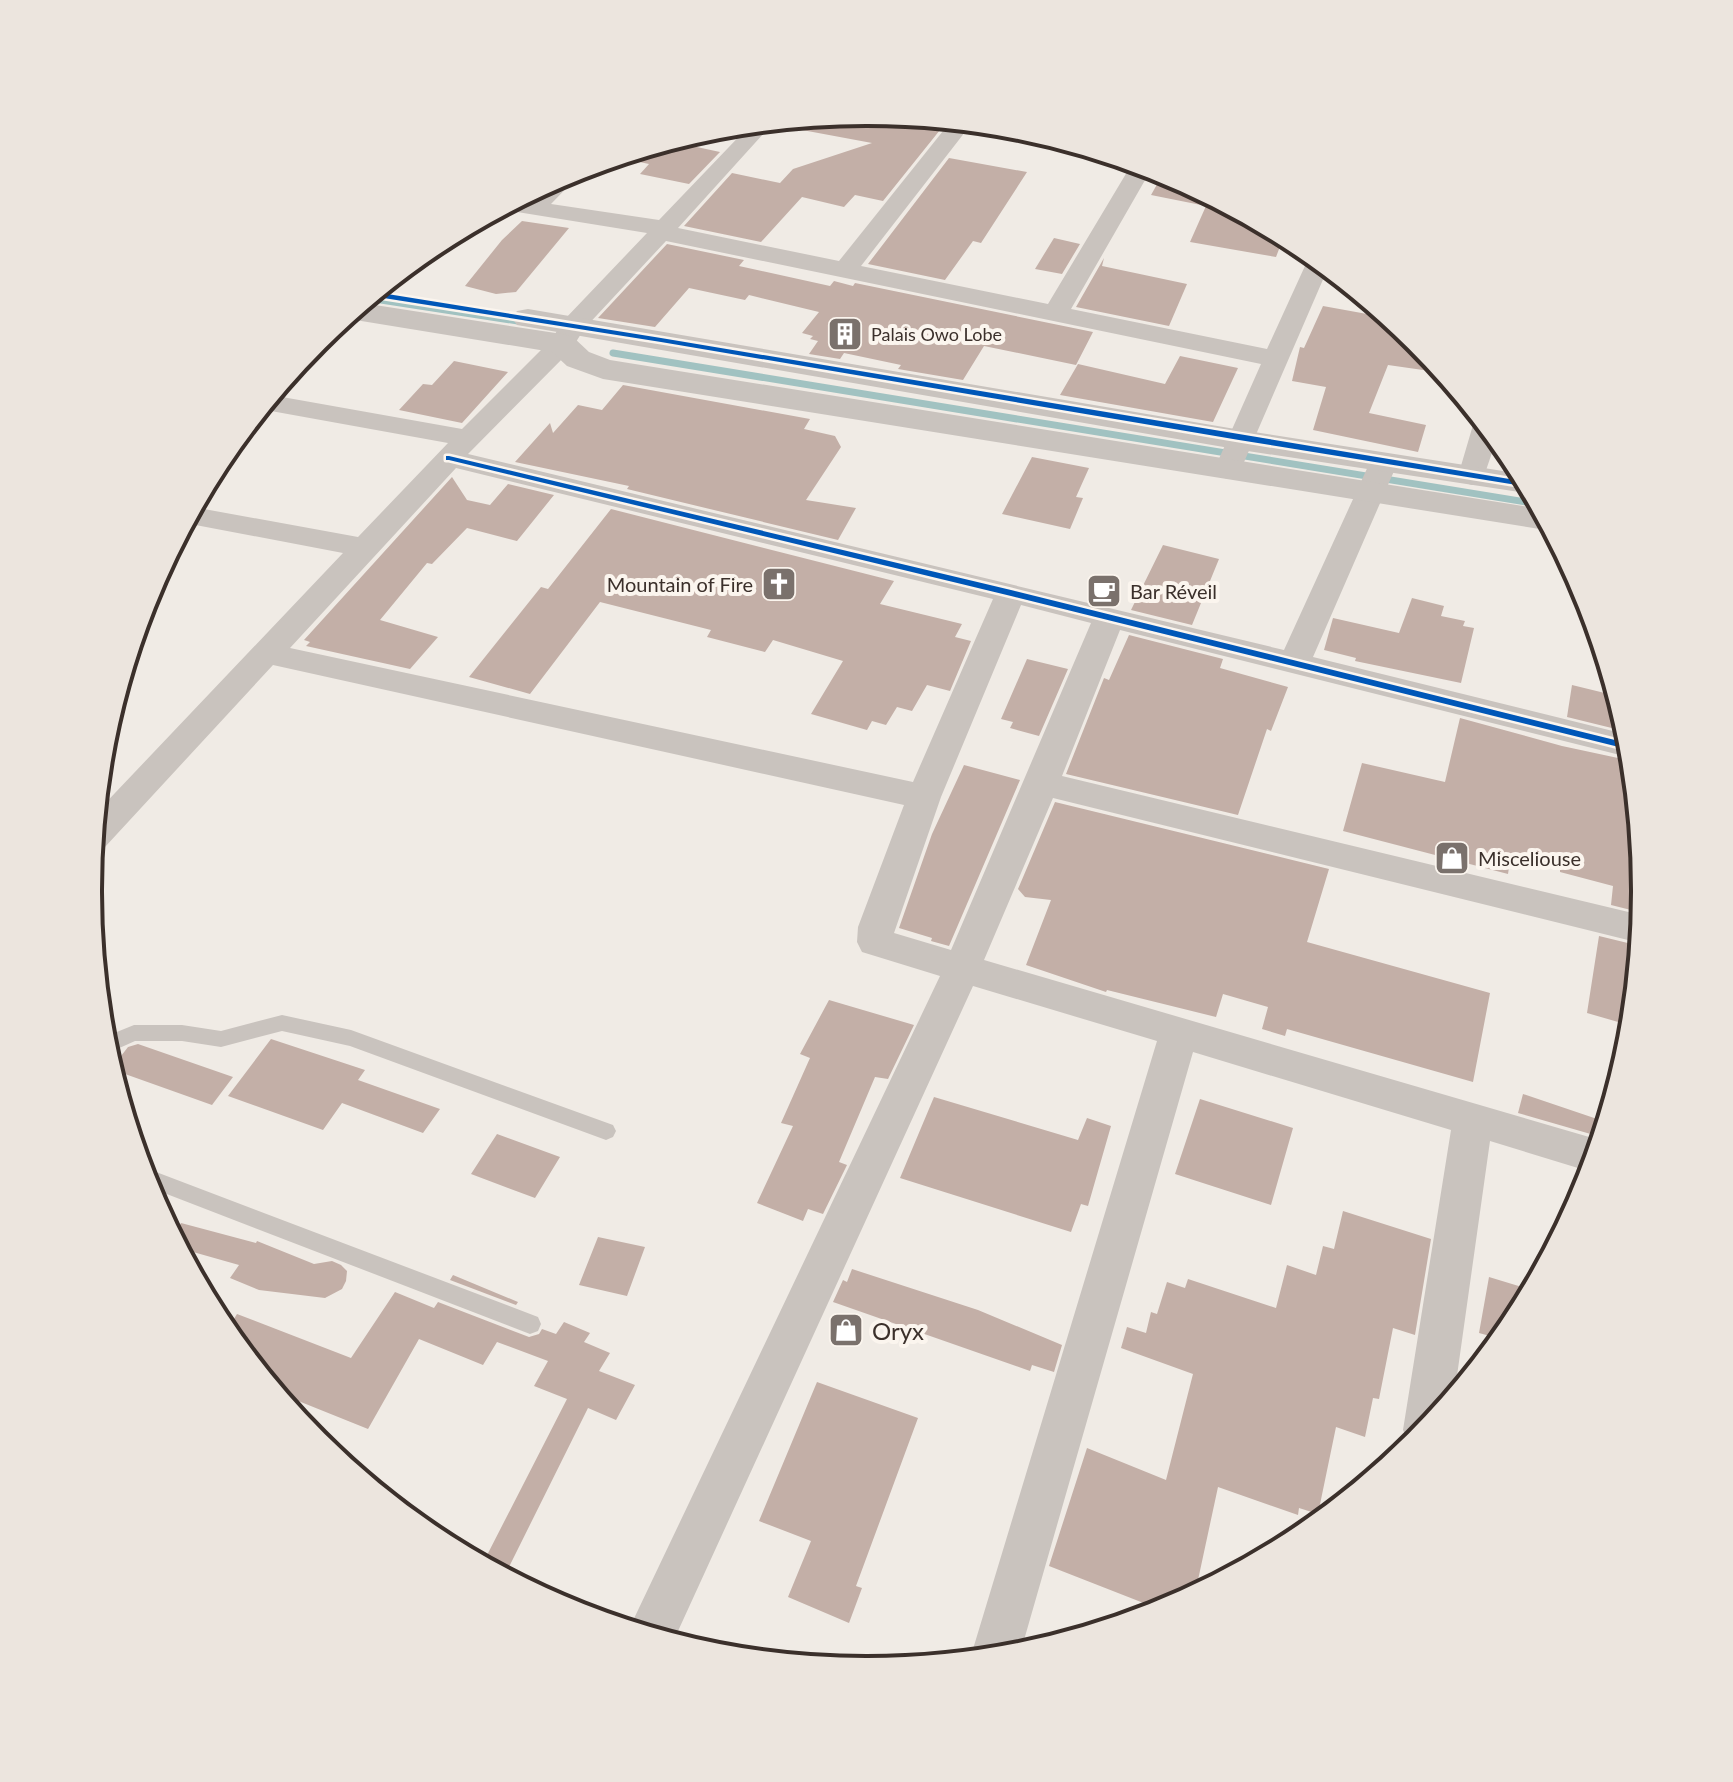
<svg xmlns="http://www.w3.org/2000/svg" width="1733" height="1782" font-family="Lato,sans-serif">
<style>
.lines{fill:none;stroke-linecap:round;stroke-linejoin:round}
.stream-far1{stroke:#a1c2c1;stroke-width:6}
.stream{stroke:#a1c2c1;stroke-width:7}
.building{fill:#c3afa7}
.service{fill:#c9c3be;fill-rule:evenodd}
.minor{fill:#c9c3be;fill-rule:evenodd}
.tertiary{fill:#c9c3be;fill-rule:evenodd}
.cycleway-casing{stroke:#fbf5ee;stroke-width:5}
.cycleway{fill:#0057b8;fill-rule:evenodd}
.labels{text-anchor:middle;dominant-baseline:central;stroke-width:8;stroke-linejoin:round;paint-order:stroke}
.far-poi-label{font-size:18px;fill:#3b302b;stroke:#fbf5ee;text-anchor:start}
.poi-label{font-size:20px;fill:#3b302b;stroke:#fbf5ee;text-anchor:start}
.near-poi-label{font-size:24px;fill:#3b302b;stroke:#fbf5ee;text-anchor:start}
.rim{fill:none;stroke:#3b302b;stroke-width:4}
</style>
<rect width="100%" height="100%" fill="#f0ebe5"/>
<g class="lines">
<path class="stream-far1" d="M367,298L381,300"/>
<path class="stream" d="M368,298L524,322
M613,353L1538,504"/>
</g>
<path class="building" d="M866,113L948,120L883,201L855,195L844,207L802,197L761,242L684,226L732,173L780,183L793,169L872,143L786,127L787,120Z
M669,141L720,152L689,184L640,174L649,164L616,157Z
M949,158L1027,172L981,243L973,241L945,280L868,264Z
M1164,172L1284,236L1276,257L1190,242L1206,206L1151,195Z
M522,221L569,228L516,292L496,294L465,286L502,240Z
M1054,238L1080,244L1062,274L1035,269Z
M667,244L744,260L739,266L830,286L834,281L853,286L855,283L1093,332L1076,365L984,346L963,380L898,369L901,365L844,353L840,359L809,354L818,341L810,339L813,336L802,333L819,312L749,295L745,300L689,288L655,327L598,318Z
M1104,258L1102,266L1187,284L1169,326L1076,307Z
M1323,306L1389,318L1417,341L1444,373L1388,365L1369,413L1426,425L1418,452L1313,430L1326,387L1292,381L1300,347L1304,348Z
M1180,356L1238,368L1213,422L1060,395L1078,364L1165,384Z
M454,361L508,372L462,423L399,410L423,384L432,385Z
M623,385L810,419L804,429L835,436L841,447L806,500L856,508L838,540L627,489L629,486L515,462L550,423L553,433L578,405L602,410Z
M1032,457L1089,468L1076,497L1083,498L1070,529L1002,514Z
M452,477L467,500L490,505L508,484L554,495L517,541L467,528L432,564L427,563L380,620L438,637L410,669L306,646L310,642L304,640Z
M611,509L894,581L880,604L962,624L955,637L971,641L950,691L927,685L912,711L897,707L886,725L872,721L867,730L811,714L843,661L773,640L765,652L707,637L711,630L600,602L530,694L469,677L541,587L548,589Z
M1163,545L1219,559L1192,625L1131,610Z
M1412,598L1444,606L1441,616L1465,621L1463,626L1474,628L1461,683L1355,661L1356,658L1324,650L1333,618L1399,633Z
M1129,635L1223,659L1220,668L1288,687L1271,731L1267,729L1238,815L1066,774L1104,678L1109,680Z
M1027,659L1068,669L1039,736L1010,728L1013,722L1001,719Z
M1572,685L1617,696L1628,732L1567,717Z
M1460,718L1562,746L1632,761L1645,891L1643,913L1611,905L1613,886L1560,872V866L1511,854L1508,874L1343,831L1362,763L1445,782Z
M964,765L1020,780L949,946L931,941L932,938L899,928L932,834Z
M1055,802L1329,869L1307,942L1490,993L1473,1082L1287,1029L1285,1036L1262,1029L1268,1007L1223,994L1216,1017L1107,990L1106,992L1026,965L1051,900L1025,897L1018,889Z
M1599,936L1640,946L1632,1026L1587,1013Z
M829,1000L914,1025L888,1079L875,1077L839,1162L847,1165L823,1214L808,1209L803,1221L757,1203L793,1126L781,1123L810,1058L800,1054Z
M271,1039L365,1070L358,1080L440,1109L423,1133L342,1103L323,1130L228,1096Z
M138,1044L233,1077L212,1105L111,1069L128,1047Z
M1523,1094L1606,1122L1601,1137L1518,1113Z
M934,1097L1078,1140L1087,1118L1111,1126L1088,1206L1081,1204L1071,1232L900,1178Z
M1200,1099L1293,1128L1271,1205L1175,1174Z
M497,1134L560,1157L535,1198L471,1174Z
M1343,1211L1431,1239L1415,1335L1393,1328L1379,1399L1373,1398L1365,1437L1336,1427L1318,1514L1299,1508L1298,1515L1218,1487L1195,1594L1164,1611L1049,1566L1087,1448L1166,1480L1193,1374L1121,1348L1127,1327L1146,1333L1151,1312L1157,1314L1167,1282L1185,1288L1188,1279L1276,1308L1287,1265L1316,1275L1323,1246L1334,1249Z
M181,1223L256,1243L257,1241L314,1264L332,1261L341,1265L347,1271L346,1281L342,1289L325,1298L259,1290L230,1278L239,1265L179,1248L173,1237Z
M598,1237L645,1247L627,1296L579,1285Z
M852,1269L978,1310L1062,1345L1054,1372L1032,1365L1030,1371L833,1302L843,1280L847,1282Z
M453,1275L518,1302L516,1305L450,1280Z
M1489,1277L1532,1290L1514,1324L1501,1339L1479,1333Z
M395,1292L434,1308L438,1302L529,1337L539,1334L542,1329L556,1334L564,1322L590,1333L584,1342L610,1353L599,1371L635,1385L616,1420L588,1408L506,1573L483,1563L567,1399L534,1386L548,1361L497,1342L483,1365L419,1339L368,1429L276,1392L226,1332L237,1314L351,1358Z
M817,1382L918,1418L856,1586L862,1588L849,1623L788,1597L811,1541L759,1521Z"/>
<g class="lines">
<path class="service" d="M282,1015L351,1030L613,1125L616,1131L613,1137L606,1140L350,1046L282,1031L221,1047L182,1041H135L106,1054L102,1038L134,1025H182L221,1031Z
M143,1167L538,1317L541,1324L538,1331L530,1334L146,1186Z"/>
<path class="minor" d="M951,121L972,123L861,266L1048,304L1133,162L1152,168L1071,309L1267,349L1310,255L1328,268L1238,476L1228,479L1218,476L1214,470L1261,364L666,241L584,329L571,350L468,454L1284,650L1370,462L1374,456L1384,454L1394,456L1398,462L1313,657L1629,735L1632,758L1120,630L1062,776L1641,915L1640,943L1053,798L984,960L1596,1139L1601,1140L1591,1172L1490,1141L1454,1397L1411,1446L1403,1430L1451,1130L1193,1052L1020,1654L970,1659L1157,1041L973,986L673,1642L629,1629L940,976L862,952L857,942L858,927L904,805L273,665L105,847L93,851L96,813L343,553L185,523L193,507L358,537L448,443L260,409L271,395L462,429L551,340L564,320L647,233L498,209L517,199L528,201L544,185L580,168L578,176L551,204L659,220L751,124L774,122L678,228L839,261ZM456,468L993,599L913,782L290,648ZM1021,605L1091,623L951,950L894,933L941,797Z
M1481,418L1497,438L1482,482L1472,485L1462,482L1458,476L1473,425Z"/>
<path class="tertiary" d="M362,303L562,334L573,337L589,352L610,360L1541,509L1552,531L603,379L567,366L552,352L343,318Z
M528,309L1241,430L1522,474L1533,494L1241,450L517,325L512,318L517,311Z"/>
<g class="cycleway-casing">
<path id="cycleway" d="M375,292L661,338L1527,482L1529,487L1239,440L661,342L371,296Z
M446,456H449L1011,590L1631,744V750L1011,596L449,460H446Z"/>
</g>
<use href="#cycleway" class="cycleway"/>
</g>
<defs>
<g id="building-square" transform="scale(1.8)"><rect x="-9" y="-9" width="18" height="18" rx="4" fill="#7a716c" stroke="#fbf5ee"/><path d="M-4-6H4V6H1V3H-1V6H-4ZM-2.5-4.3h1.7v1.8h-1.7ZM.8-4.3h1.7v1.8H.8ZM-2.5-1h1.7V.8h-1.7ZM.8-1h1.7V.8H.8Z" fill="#fff"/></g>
<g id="church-square" transform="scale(1.8)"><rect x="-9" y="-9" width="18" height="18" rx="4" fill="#7a716c" stroke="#fbf5ee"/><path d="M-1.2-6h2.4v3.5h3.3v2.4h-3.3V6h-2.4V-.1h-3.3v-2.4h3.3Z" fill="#fff"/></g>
<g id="cafe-square" transform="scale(1.8)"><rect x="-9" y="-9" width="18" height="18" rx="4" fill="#7a716c" stroke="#fbf5ee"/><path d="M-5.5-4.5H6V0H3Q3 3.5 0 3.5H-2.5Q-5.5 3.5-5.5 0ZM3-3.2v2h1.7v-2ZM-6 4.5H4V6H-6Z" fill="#fff"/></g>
<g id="shop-square" transform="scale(1.8)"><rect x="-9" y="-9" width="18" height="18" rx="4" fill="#7a716c" stroke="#fbf5ee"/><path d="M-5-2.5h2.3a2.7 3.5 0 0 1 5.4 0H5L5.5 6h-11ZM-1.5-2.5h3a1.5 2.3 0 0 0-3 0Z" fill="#fff"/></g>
</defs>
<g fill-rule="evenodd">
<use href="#building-square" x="845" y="334"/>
<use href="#church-square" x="779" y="584"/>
<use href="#cafe-square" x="1104" y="591"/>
<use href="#shop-square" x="1452" y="858"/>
<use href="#shop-square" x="846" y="1330"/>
</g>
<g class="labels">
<g class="far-poi-label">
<text x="871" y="334">Palais Owo Lobe</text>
</g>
<g class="poi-label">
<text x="753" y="584" text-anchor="end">Mountain of Fire</text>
<text x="1130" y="591">Bar Réveil</text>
<text x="1478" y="858">Misceliouse</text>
</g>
<g class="near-poi-label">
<text x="872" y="1330">Oryx</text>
</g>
</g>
<path d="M0 0H1733V1782H0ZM866 126H867A764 764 0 0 1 1631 890V892A764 764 0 0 1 867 1656H866A764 764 0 0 1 102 892V890A764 764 0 0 1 866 126Z" fill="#ece5de" fill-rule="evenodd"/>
<path class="rim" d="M866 126H867A764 764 0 0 1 1631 890V892A764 764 0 0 1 867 1656H866A764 764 0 0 1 102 892V890A764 764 0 0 1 866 126Z"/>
</svg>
